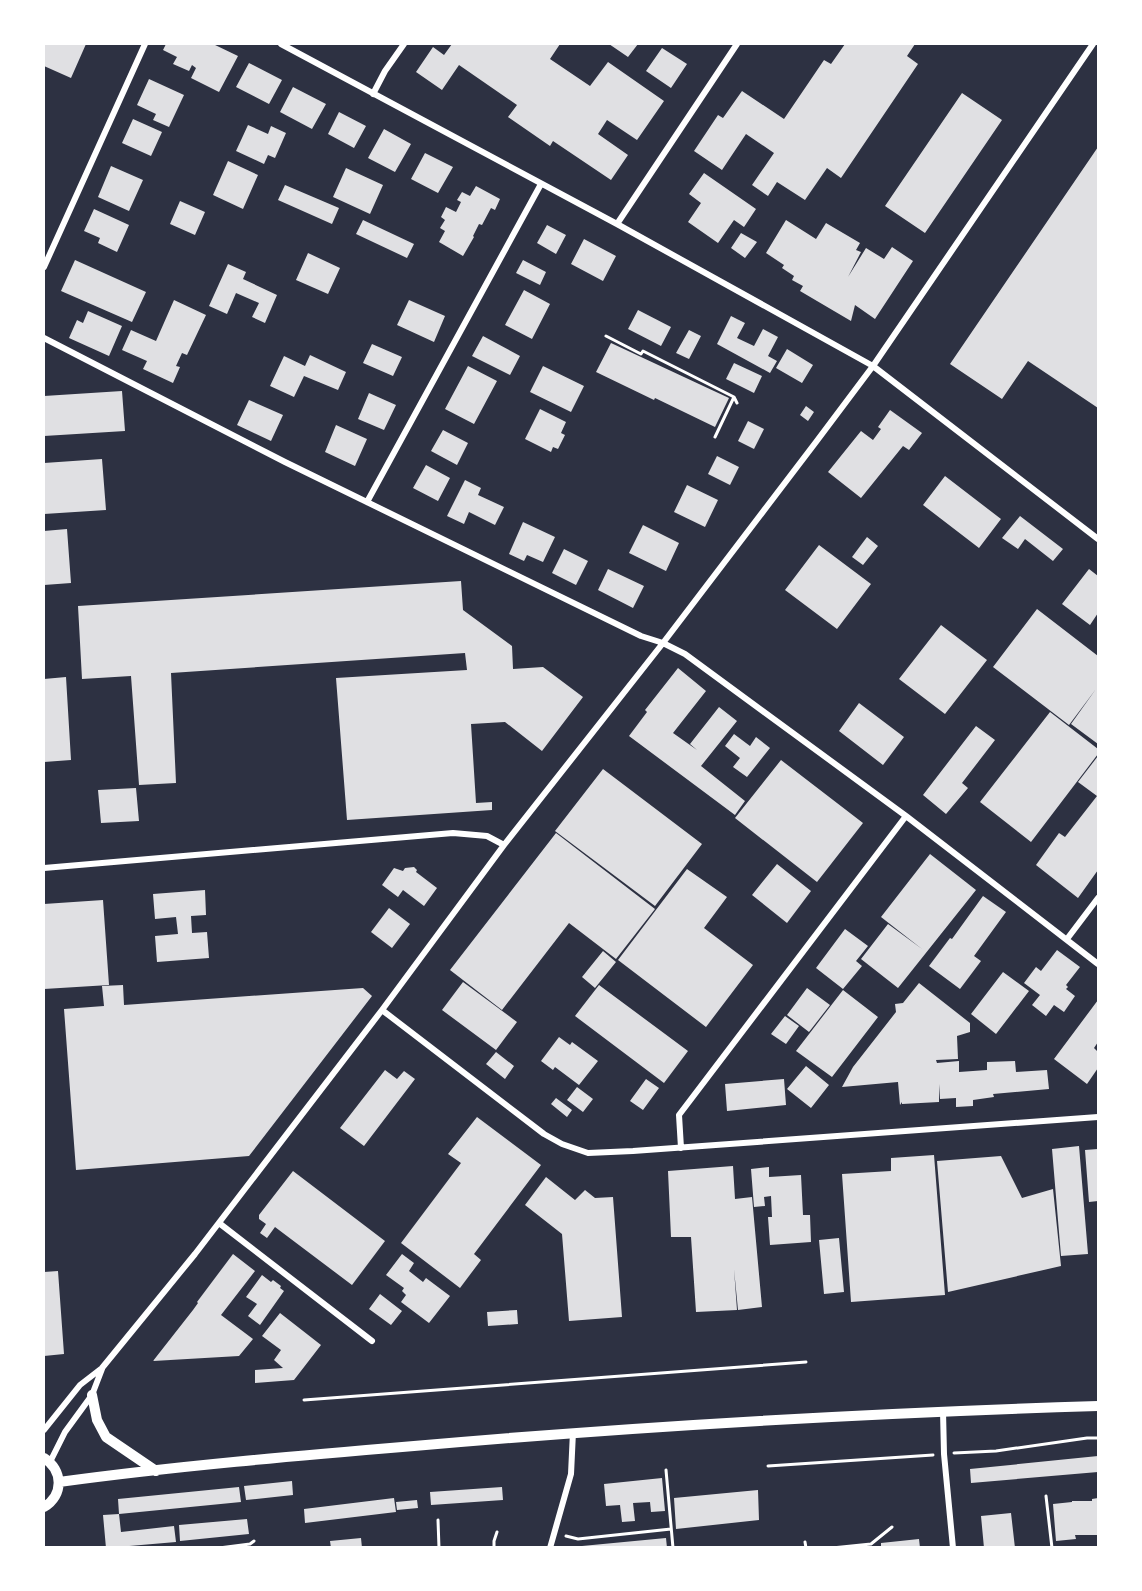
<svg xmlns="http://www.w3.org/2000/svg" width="1142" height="1591" font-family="Ubuntu,sans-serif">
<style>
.building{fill:#e0e0e3}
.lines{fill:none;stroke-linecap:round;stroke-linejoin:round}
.path{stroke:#fff;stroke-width:3}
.minor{stroke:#fff;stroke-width:6}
.tertiary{stroke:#fff;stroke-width:10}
</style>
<rect width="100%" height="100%" fill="#2d3142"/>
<path class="building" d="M44,44H86L71,78L44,66Z
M166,44H213L238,56L219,92L191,78L196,68L192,65L189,71L173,64L177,57L163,50Z
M452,44H560L550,59L590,86L608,62L664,101L637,140L607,120L598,134L628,155L611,180L553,141L550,146L508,117L517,105L459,65L442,90L416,72L433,47L444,55Z
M609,44H638L628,57Z
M845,44H915L907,56L918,64L841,178L827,168L805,200L777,182L768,196L752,185L774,153L746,134L722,170L694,151L718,115L723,118L742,91L784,119L824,60L831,64Z
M662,48L687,64L671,88L646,71Z
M249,63L282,80L269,104L236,87Z
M149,79L184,95L169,127L153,120L156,114L137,105Z
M293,87L326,104L312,129L280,112Z
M962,93L1002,120L925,233L885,206Z
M339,112L366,126L354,148L328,134Z
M133,119L162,132L151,156L122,143Z
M248,125L268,134L271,126L286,133L275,158L268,155L264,164L236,151Z
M384,129L411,144L395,172L368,158Z
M1098,147V408L1028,361L1002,399L950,364Z
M425,153L453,167L438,193L411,179Z
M228,161L258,175L243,209L213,195Z
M111,166L143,180L129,211L98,197Z
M346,168L383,185L370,214L333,197Z
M704,173L756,209L744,227L734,220L718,243L688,222L701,203L689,194Z
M285,185L339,208L332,224L278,200Z
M476,186L500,199L495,210L491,208L482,225L479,224L473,236L474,237L463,256L439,242L445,231L440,228L445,220L441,217L446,207L456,212L461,202L457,200L462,192L470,196Z
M180,201L205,212L195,235L170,224Z
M94,209L129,225L117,252L98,243L100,238L84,231Z
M363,220L414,244L407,258L356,234Z
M786,220L816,239L826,223L860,243L856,250L861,252L848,277L866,248L884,259L892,247L913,261L875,319L855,305L851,321L800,291L803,286L792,280L794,276L782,268L784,265L766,253Z
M547,225L566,235L556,254L537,243Z
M741,233L757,242L745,258L731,248Z
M584,239L616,256L603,281L571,264Z
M308,253L340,268L328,294L296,280Z
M75,260L146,292L132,322L61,291Z
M523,260L546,272L540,285L516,273Z
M228,264L246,272L243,279L277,295L265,323L252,317L259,303L236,293L227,314L209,306Z
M524,290L550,304L532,339L505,325Z
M174,300L206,315L187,355L182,353L176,366L180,367L173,383L143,369L147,361L122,350L131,330L156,341Z
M409,300L445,316L434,342L397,325Z
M638,310L671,327L661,346L628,329Z
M88,311L122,326L109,356L69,338L77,320L83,323Z
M731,316L745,323L737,338L754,346L763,329L778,337L768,356L777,361L770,373L717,344Z
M689,330L701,336L689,359L676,353Z
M483,336L520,356L510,375L472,356Z
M611,343L729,398L715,427L655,398L654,400L596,372Z
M372,344L402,357L393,376L363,363Z
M787,349L813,365L802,383L776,368Z
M310,355L346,372L338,390L304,376L294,397L270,386L284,356L305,366Z
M734,363L762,376L754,393L726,379Z
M468,366L497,381L474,424L445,409Z
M543,366L584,386L571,412L530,392Z
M122,391L125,431L44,436V396Z
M369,393L396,405L384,430L358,419Z
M249,400L283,415L271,441L237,425Z
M806,406L814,412L808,421L800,415Z
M540,409L566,422L561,433L565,435L558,449L553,447L551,452L525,439Z
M890,410L922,433L909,450L903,446L861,498L828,472L861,431L873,440L881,429L878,427Z
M748,421L764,429L754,449L738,441Z
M336,425L367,439L355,466L325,452Z
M443,430L468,443L457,465L431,451Z
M717,456L739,467L730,485L708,474Z
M102,459L106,510L44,514V463Z
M426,465L450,478L438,501L413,488Z
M945,476L1001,519L979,548L923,505Z
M465,480L481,488L478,495L504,507L495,525L469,512L464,524L447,516Z
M687,485L718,500L705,527L674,512Z
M1020,516L1063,549L1053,561L1025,539L1018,549L1002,538Z
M523,522L555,537L543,562L527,555L524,561L509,554Z
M643,525L679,543L666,571L629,553Z
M67,529L71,583L44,585V531Z
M867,537L878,546L863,565L852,557Z
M819,545L871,584L837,629L785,590Z
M564,549L588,561L576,585L552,573Z
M608,569L644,586L633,608L598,590Z
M1089,569L1098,576V613L1090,625L1062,604Z
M461,581L463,610L512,646L513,669L543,667L583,697L542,751L505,722L471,724L476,803L492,802V810L347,820L336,678L467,670L465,653L171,673L176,783L139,785L131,676L82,679L78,606Z
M1037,609L1098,656V744L1071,724L1096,689L1069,725L993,667Z
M941,625L987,660L945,714L899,679Z
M678,668L706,691L673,733L697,750L690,744L719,707L737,721L701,766L745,801L735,815L629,736L647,712L645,710Z
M66,677L71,760L44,762V679Z
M859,703L904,737L883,765L839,731Z
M1050,712L1098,749V754L1031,842L980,802Z
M976,726L995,740L962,783L968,788L946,814L923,795Z
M734,734L750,746L756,737L770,748L747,777L733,767L740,758L725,746Z
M1098,756V870L1078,898L1036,865L1059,833L1065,837L1097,796L1078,782Z
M781,760L863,823L817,882L735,818Z
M603,769L702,844L655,906L555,831Z
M136,788L139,821L101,823L98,790Z
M556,833L655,909L616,959L569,923L502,1010L450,970Z
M930,854L976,890L898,988L861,959L888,924L922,949L881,917Z
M777,864L811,891L787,923L752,895Z
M414,867L417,870L416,872L437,888L424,906L403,890L398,897L382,885L394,868L403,871L405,868Z
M687,869L727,897L704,928L753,965L706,1027L618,960Z
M205,890L206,915L191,916L192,933L207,932L209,958L157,962L155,936L178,934L176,917L155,919L153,894Z
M983,896L1006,912L974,956L981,961L960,989L929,966L950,938L952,939Z
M103,900L109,985L44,989V904Z
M389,908L410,924L392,948L371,932Z
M845,929L868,946L856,961L862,966L843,989L816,968Z
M1057,950L1080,967L1066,985L1068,987L1066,989L1075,996L1064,1012L1054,1005L1046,1016L1032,1005L1040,995L1024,983L1036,967L1041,971Z
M603,951L616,962L595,988L582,977Z
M1003,972L1029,991L996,1034L971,1014Z
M463,982L517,1022L496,1050L442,1010Z
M919,983L970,1023V1032L957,1036L958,1059L936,1060L937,1063L959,1061V1072L987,1070V1062L1015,1061L1016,1072L1047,1070L1049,1089L993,1094L994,1097L973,1100V1106L956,1107V1098L940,1099L939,1084V1102L902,1104V1102L900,1105L898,1082L842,1087L853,1067L896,1012L895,1004L903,1003Z
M123,985L124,1005L363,988L372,996L249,1156L76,1170L64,1009L104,1006L102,986Z
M599,985L688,1051L664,1083L575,1016Z
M807,988L830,1005L809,1032L787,1015Z
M843,990L878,1017L832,1077L796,1051Z
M1098,1000V1042L1094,1048L1098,1052V1068L1087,1084L1054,1059Z
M785,1016L799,1026L786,1044L771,1034Z
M559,1037L570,1045L572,1042L598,1061L579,1085L555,1067L553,1070L541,1061Z
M496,1052L514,1066L505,1079L486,1064Z
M806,1066L829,1085L811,1108L787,1089Z
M385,1070L397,1079L404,1071L415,1079L364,1146L340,1128Z
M646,1079L659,1088L643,1110L630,1101Z
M784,1079L786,1105L727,1111L725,1084Z
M577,1087L593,1099L583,1112L567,1100Z
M556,1098L572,1110L567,1117L551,1104Z
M477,1117L541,1165L474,1254L481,1260L460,1288L401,1243L461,1163L448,1154Z
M1079,1146L1088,1254L1061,1256L1052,1149Z
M1098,1149V1201L1089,1202L1085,1150Z
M934,1155L945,1295L851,1302L842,1174L891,1171V1158Z
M1001,1156L1022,1198L1053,1189L1061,1266L948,1292L937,1161Z
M733,1166L735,1199L752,1197L762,1307L738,1310L734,1269L737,1310L696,1312L691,1237H671L668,1171Z
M769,1167V1177L801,1175L803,1215H810L811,1242L770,1245L768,1217H772L771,1196L764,1197L765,1206L754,1207L751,1169Z
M293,1171L385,1241L352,1285L275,1227L267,1238L260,1233L266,1224L259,1219V1215Z
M546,1177L575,1200L585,1190L595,1198L613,1197L622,1317L569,1321L562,1234L525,1205Z
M839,1238L844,1292L824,1294L819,1240Z
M233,1254L255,1271L221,1315L253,1339L239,1356L153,1361L193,1310L198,1303L197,1302Z
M402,1254L414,1263L409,1271L423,1282L426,1278L450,1296L429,1323L401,1302L406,1295L402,1291L404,1288L386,1275Z
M58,1271L64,1354L44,1356V1272Z
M262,1275L271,1282L273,1280L281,1286L280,1288L284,1291L260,1325L248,1316L257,1304L246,1297Z
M380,1294L402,1311L391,1325L369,1309Z
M517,1310L518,1324L488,1326L487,1312Z
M280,1313L321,1345L294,1380L255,1383V1370L283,1368L274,1360L281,1350L262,1336Z
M1098,1456V1472L971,1483L970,1469Z
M662,1478L665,1511L651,1512L650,1502L633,1503L635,1521L622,1522L620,1505L606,1506L604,1484Z
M292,1481L293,1495L246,1500L244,1486Z
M239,1487L241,1502L119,1514L118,1499Z
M502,1487L503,1500L431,1505L430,1492Z
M758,1490L759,1520L676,1529L674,1498Z
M394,1498L396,1512L305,1523L304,1509Z
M1098,1498V1535H1075L1076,1539L1056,1541L1053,1504L1072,1502V1501H1092V1499Z
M417,1500L418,1508L397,1510L396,1502Z
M1011,1513L1015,1548H984L981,1516Z
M119,1514L121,1532L174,1526L176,1542L106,1548L103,1515Z
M247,1519L249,1534L180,1541L179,1525Z
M361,1538L362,1548H331L330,1541Z
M666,1538L667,1548H582V1546Z
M919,1539L920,1548H881V1543Z"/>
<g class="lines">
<path class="path" d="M606,336L641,354L643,351L734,397L737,403
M715,437L734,397
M304,1400L806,1362
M954,1453L996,1451L1087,1438H1098
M768,1466L933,1455
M666,1470L673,1548
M1046,1496L1052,1548
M438,1520L439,1548
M566,1536L578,1539L671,1529
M805,1542L806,1548
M219,1548L250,1544L254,1541
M494,1548V1541L497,1532
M832,1548L871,1544L892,1527"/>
<path class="minor" d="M281,44L617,224L873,366L1098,539
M373,94L385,71L404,44
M617,224L737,44
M44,267L145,44
M44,338L285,462L641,636L663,643L685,654L906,816L1098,964
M367,502L541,184
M44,868L453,833L487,836L504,845
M1067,939L1098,898
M382,1010L544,1134L562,1144L588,1153L633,1151L1098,1117
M681,1148L679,1115L906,816
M219,1223L372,1341
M943,1411L944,1454L953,1548
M44,1430L80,1385L102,1368L195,1254L382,1010L504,845L663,643L816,442L873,366L1093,44
M50,1462L65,1432L92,1395L102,1369
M550,1548L571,1474L573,1432"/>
<path class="tertiary" d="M92,1395L97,1420L106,1437L156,1471
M44,1458C63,1470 64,1495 44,1507
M59,1482C177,1466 295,1456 414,1446C641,1426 870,1413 1098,1406"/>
</g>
<rect width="1142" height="1591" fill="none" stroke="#ffffff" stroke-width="90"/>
</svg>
